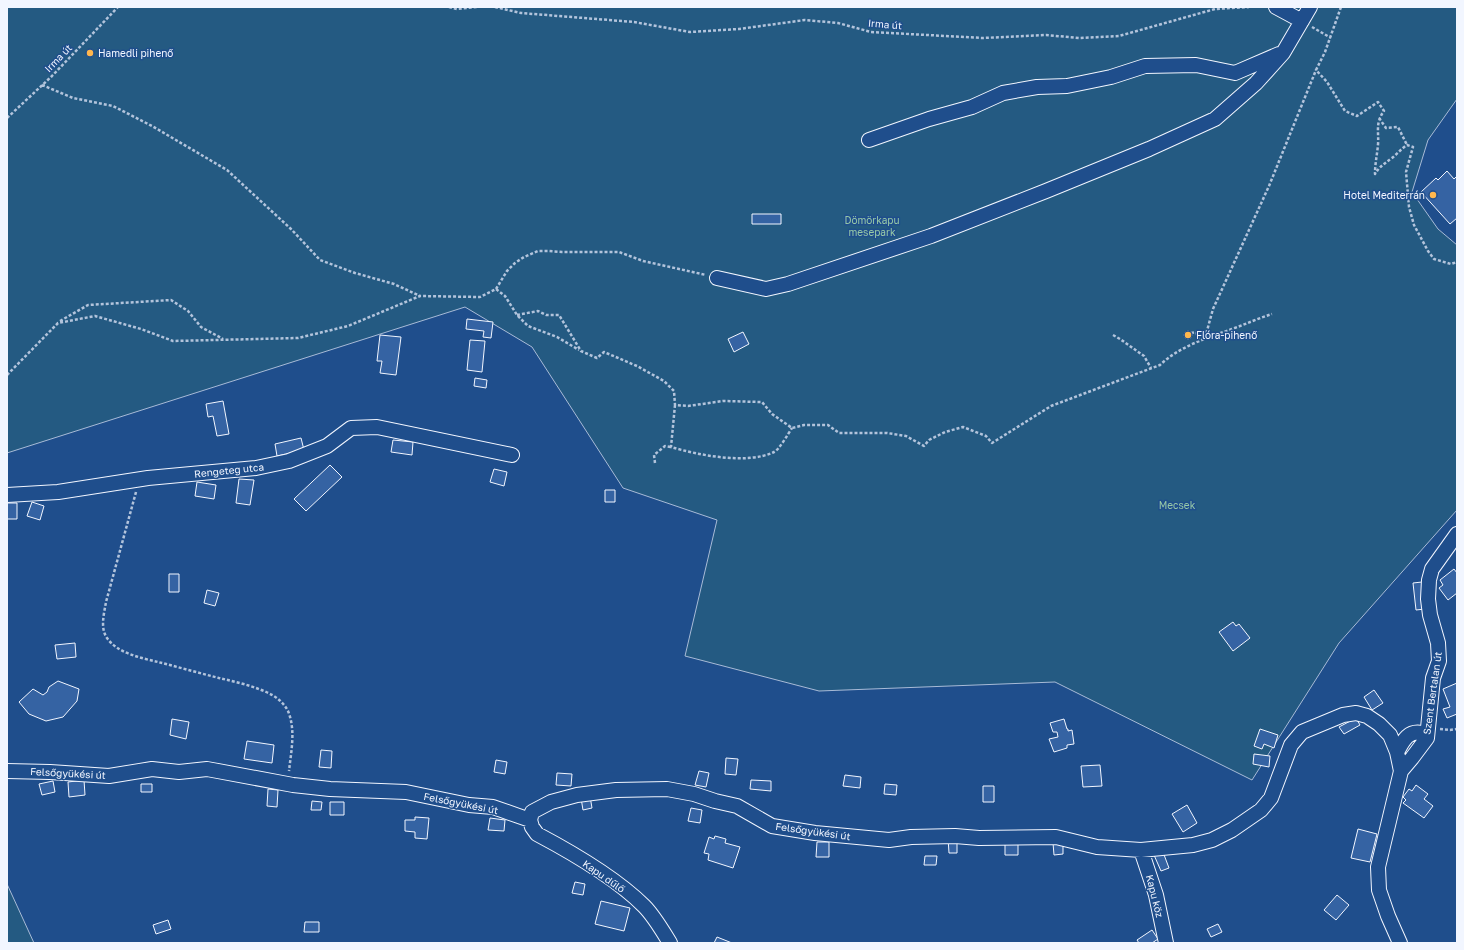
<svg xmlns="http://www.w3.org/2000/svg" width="1464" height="950" font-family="'Golos Text',sans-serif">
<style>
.green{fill:#245a82;stroke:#a8bbd7}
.building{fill:#3563a3;stroke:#f2f6ff}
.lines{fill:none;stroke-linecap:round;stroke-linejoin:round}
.minor-casing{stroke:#f2f6ff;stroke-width:16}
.path{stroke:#b3c4dc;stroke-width:2.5;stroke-dasharray:3 2;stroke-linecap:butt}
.minor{stroke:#1f4e8c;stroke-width:14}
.poi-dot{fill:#ffb74d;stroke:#1f4e8c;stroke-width:1.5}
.labels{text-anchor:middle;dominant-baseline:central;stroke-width:3;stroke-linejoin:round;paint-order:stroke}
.street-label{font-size:10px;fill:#f2f6ff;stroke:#1f4e8c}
.poi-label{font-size:10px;fill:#f2f6ff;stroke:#1f4e8c;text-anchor:start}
.park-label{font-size:10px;fill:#97c8a6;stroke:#1f4e8c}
</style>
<rect width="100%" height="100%" fill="#1f4e8c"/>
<path class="green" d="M7,7H1457V99L1428,140L1412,192L1438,229L1457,245V510L1339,643L1252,780L1055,682L819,691L685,656L717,520L623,488L532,347L465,307L7,453Z
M7,884L34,943H7Z"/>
<path class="building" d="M1447,171L1454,179L1457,176V218L1450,224L1421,192L1436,178L1438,180Z
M752,214H781V224H752Z
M467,319L493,322L491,338L483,337L484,331L466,329Z
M1184 335a4 4 0 1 1 8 0a4 4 0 1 1-8 0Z
M743,332L749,344L734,352L728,339Z
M380,335L401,337L396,375L380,373L382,361H377Z
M470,340L485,341L482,372L467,370Z
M475,378L487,380L486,388L474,386Z
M223,401L229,434L217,436L213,416L208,417L206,404Z
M301,438L304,450L277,456L275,444Z
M393,440L413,442L412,455L391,452Z
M330,465L342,477L306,511L294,499Z
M494,469L507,472L504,486L490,482Z
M239,479L254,480L250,505L236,503Z
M197,482L216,485L214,499L195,496Z
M605,490H615V502H605Z
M32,502L44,506L40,520L27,516Z
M7,503H17V519H7Z
M1454,569L1457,573V593L1448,600L1439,588L1443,585L1440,580Z
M169,574H179V592H169Z
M1422,582L1425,609L1416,610L1413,583Z
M207,590L219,593L215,606L204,603Z
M1233,622L1236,626L1239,624L1250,638L1233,651L1219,632Z
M75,643L76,657L57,659L55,645Z
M58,681L79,689L77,701L63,717L46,721L29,714L19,702L33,689L43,695L47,692L49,687Z
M1457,683V714L1447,718L1443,709L1450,707L1443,689Z
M1374,690L1383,703L1372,710L1364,697Z
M1356,718L1360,725L1344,734L1339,727Z
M172,719L189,722L186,739L170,735Z
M1064,719L1067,729H1068V731L1072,730L1074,744L1067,745V748L1054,752L1049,739L1058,737L1057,732H1053L1050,723Z
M1260,729L1278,735L1274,748L1264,744L1262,749L1254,746Z
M247,741L274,745L272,763L244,759Z
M321,750L332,751L331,768L319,767Z
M1254,754L1270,756L1269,767L1253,764Z
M726,758L738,759L736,775L725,774Z
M496,760L507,762L505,774L494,772Z
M1100,765L1102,786L1083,787L1081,766Z
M699,771L709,773L706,787L695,785Z
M557,773L572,774L571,786L556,785Z
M845,775L861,777L860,788L843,786Z
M84,780L85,795L69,797L68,782Z
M751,780L771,781V791L750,789Z
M53,781L55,792L42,795L39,784Z
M141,784H152V792H141Z
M885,784L897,785L896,795L884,794Z
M1416,785L1428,794L1424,799L1433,806L1424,818L1403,803L1406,800L1403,797L1409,789L1412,791Z
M983,786H994V802H983Z
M268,789L278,790L277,807L267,806Z
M590,796L592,808L583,810L581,798Z
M312,801L322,802L321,810H311Z
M330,802H344V815H330Z
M1187,805L1197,823L1183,832L1172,814Z
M691,808L702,810L700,823L688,821Z
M415,817L429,818L427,839L415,838V832L405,831V820H415Z
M490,818L505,820L504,831L488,830Z
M1358,829L1377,834L1370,862L1351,858Z
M715,836L726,839L725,843L740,847L733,868L708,860L709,854L704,853L709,837L714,839Z
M948,838H957V853H949Z
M817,842H829V857H816Z
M1053,843H1063V854L1054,855Z
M1005,844H1018V855H1005Z
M1163,852L1169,868L1161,871L1154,855Z
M925,856H937L936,865H924Z
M575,882L585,884L583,895L572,893Z
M1337,895L1349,905L1336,920L1324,910Z
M601,901L630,908L624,931L595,924Z
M168,920L171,929L156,934L153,925Z
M305,922H319V932H304Z
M1218,924L1222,932L1211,937L1207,929Z
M1152,930L1158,939L1152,943H1139L1137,940Z
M717,937L732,943H714Z"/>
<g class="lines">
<g class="minor-casing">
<path id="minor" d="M1276,7L1302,21
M869,140L929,119L972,107L1003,93L1037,87L1067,86L1111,77L1145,66L1196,65L1235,73L1279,54
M717,278L766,289L788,284L931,236L1046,191L1149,149L1215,119L1256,83L1283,53L1310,7
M7,495L58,492L148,478L256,468L289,461L327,446L351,428L377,427L512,455
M1397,752C1403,741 1408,730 1422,733L1427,738
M7,771L50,772L109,776L152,769L179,772L207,769L293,785L330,789L406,792L469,805L493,807L530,820L532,812L551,802L577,795L616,790L667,789L694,794L715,801L737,806L772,826L815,833L889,840L911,837L955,836L979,838L1056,837L1097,847L1141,850L1193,845L1212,840L1232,830L1261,810L1271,798L1291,745L1302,732L1343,715L1356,713L1367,716L1379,724L1390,735L1397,752L1401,771
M530,820L532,827L537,834C571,852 616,878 644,906C654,916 662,930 670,943
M1141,850L1156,895L1166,943
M1400,943L1388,916L1379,890L1378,867L1401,771L1412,758L1427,738L1433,678L1439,661L1438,643L1430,615L1428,599L1429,580L1432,569L1457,534"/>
</g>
<path class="path" d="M449,7L457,9L477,7
M495,7L521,13L634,22L690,32L739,29L805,20L838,23L871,32L983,38L1046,35L1079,38L1119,36L1215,9L1249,7
M1341,7L1325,52L1316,70L1327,82L1345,111L1357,116L1378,102L1384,111C1375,123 1379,131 1378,145C1377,155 1375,164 1375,174C1380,166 1384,164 1392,158C1397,154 1401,149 1407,145L1413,147L1406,172L1409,207L1414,225L1428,251L1434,259L1451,264L1457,262
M1312,27L1331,38
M42,85L73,98L113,106L152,126L227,170L291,229L320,260L355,273L394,284L420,296
M7,118L52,76L118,7
M1379,118L1386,128L1398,127L1407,145
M496,289L507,271L515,263L524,257L538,251H548L562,252H619L643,261L706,275
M517,315L538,311L546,315H559L581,351L597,358L604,352L637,366L664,381L674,391L675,405L688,406L723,401L762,402L772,414L792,428L804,425H828L839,433H887L906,436L924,446L929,440L945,432L963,427L986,436L992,443L1051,406L1160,365C1180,346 1207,338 1232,329C1246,324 1259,318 1272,314
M60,321L88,305L171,300L188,311L201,327L223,339
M1191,333L1196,332L1199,341
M1113,335L1120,339L1144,356L1151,368
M1205,338L1213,309L1269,186L1316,70
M7,375L58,323L95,316L141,329L173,341L298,338L348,326L420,296L480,297L496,289L505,296L517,315L528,326L557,337L579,350
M675,405L671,447C698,455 747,465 774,452C779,450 788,434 792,428
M655,463L654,455L665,446L671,447
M136,492L106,602C104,614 100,628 107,638C117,653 141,658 158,662C178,667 199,673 219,678C237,682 258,687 274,696C280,700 285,705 288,711C296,730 291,752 289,771
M1440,729L1450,730L1457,729"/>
<use href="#minor" class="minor"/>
</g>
<g class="poi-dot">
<circle cx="90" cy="53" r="4"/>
<circle cx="1433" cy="195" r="4"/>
<circle cx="1188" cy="335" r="4"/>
</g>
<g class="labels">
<g class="street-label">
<text transform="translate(885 24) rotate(5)">Irma út</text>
<text transform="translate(58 58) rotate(-46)">Irma út</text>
<text transform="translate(229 470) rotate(-6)">Rengeteg utca</text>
<text transform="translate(1432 693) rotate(-82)">Szent Bertalan út</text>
<text transform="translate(68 773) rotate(3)">Felsőgyükési út</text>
<text transform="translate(461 803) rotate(11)">Felsőgyükési út</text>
<text transform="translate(813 831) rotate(8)">Felsőgyükési út</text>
<text transform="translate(604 876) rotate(35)">Kapu dűlő</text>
<text transform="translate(1155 896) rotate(76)">Kapu köz</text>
</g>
<g class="poi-label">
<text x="98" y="53">Hamedli pihenő</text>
<text x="1425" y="195" text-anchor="end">Hotel Mediterrán</text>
<text x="1196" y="335">Flóra-pihenő</text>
</g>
<g class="park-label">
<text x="872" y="220">Dömörkapu<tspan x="872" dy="12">mesepark</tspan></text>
<text x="1177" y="505">Mecsek</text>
</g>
</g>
<rect width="1464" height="950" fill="none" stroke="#f2f6ff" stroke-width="16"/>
</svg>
